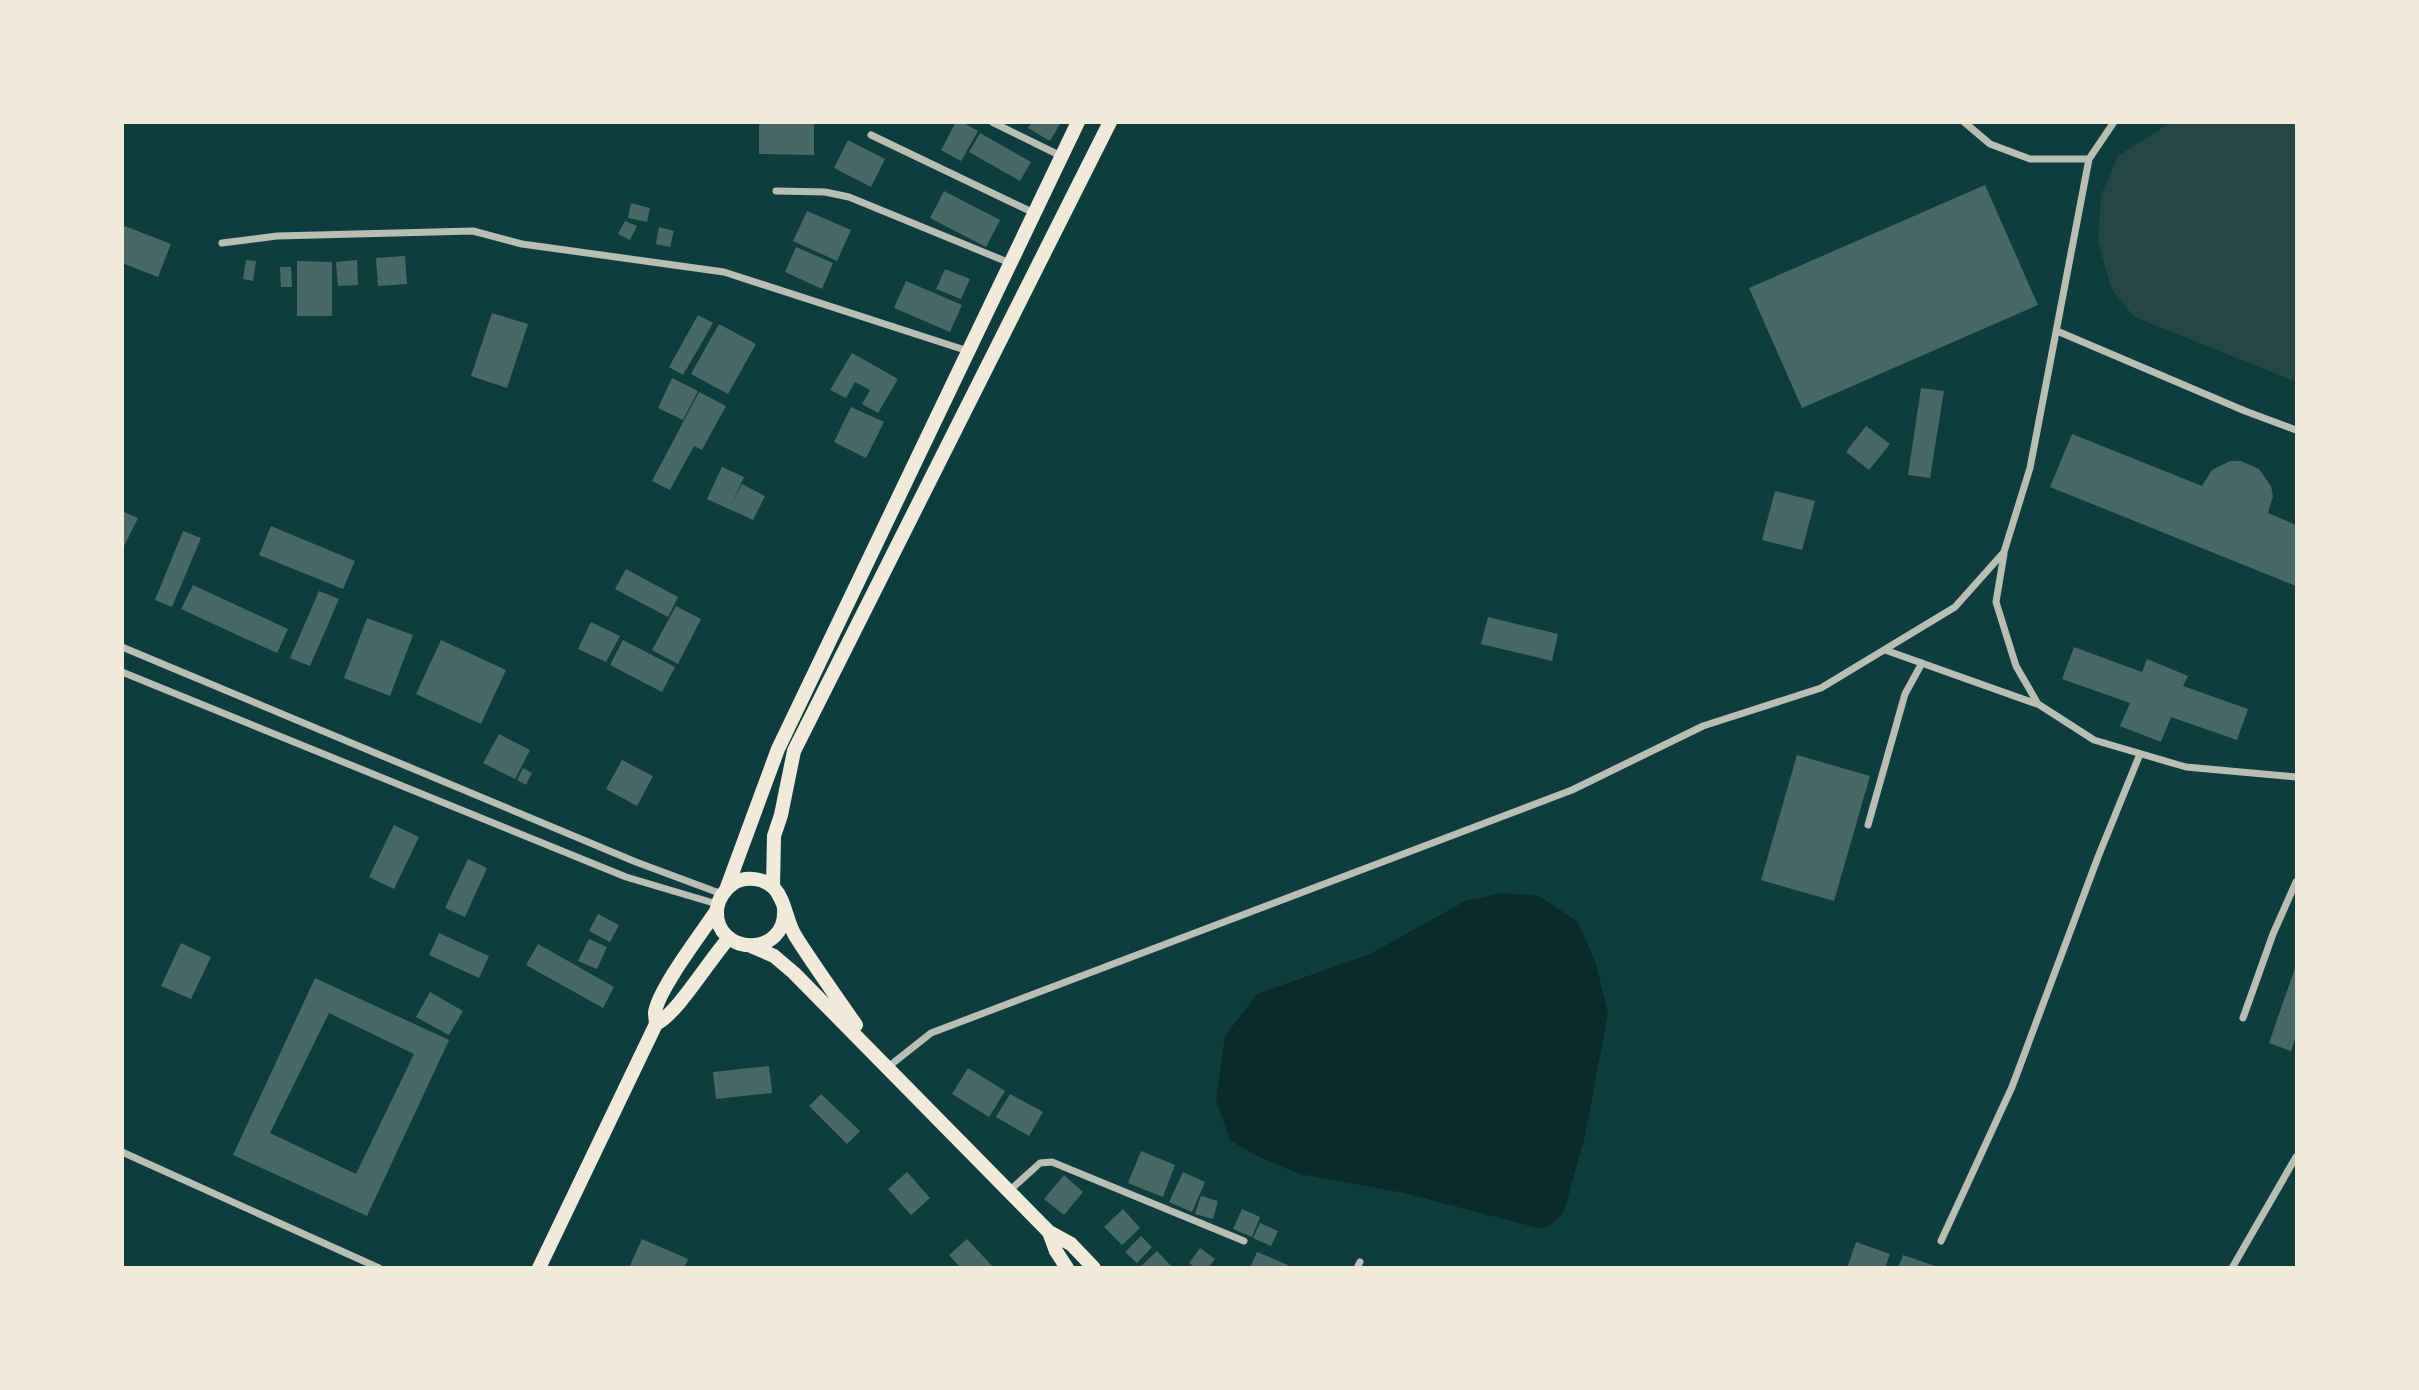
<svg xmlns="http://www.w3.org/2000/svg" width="2419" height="1390" font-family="'PT Serif',serif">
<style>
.green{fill:#244646}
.water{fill:#0a2a2b}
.building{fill:#486865;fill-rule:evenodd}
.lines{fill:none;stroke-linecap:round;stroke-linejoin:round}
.minor{stroke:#b8beb3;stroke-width:7}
.primary{stroke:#f1e9da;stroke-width:14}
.trunk{stroke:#f1e9da;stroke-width:14}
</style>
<rect width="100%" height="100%" fill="#0f3d3e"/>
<path class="green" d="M2170,123H2296V382L2134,317L2111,288L2098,241L2101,195L2118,156Z"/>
<path class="water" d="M1504,893L1539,896L1578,922L1595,961L1608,1013L1585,1136L1564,1211L1557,1220L1542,1229L1404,1193L1300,1174L1257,1156L1230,1140L1216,1100L1225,1036L1257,994L1370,954L1465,901Z"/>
<path class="building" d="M759,122H814V155L759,154Z
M956,122H962L978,131L961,161L941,150Z
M1032,122H1061L1050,141L1028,128Z
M980,133L1031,162L1020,181L969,152Z
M848,140L885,159L871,187L834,168Z
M1985,185L2038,305L1802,408L1749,288Z
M944,191L1000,220L986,247L930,218Z
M631,203L650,208L647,222L628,218Z
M807,211L851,230L837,261L793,241Z
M625,221L637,226L630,240L618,234Z
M122,225L171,244L158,277L122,263Z
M659,227L674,231L670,247L656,244Z
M796,247L833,263L822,289L785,272Z
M405,256L407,284L378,286L376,258Z
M246,260L256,261L253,281L243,279Z
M357,260L358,285L338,286L336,262Z
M297,261L332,262V316H297Z
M280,267H291L292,287H281Z
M945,269L970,279L961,299L936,289Z
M906,281L962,305L950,332L894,308Z
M492,313L528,324L507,388L471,376Z
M698,315L713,323L683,375L669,367Z
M719,324L756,344L728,394L691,374Z
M852,353L898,379L878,413L862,404L870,390L855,382L846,398L830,390Z
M672,378L698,391L683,420L658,408Z
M1921,388L1944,391L1930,478L1908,475Z
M699,392L726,406L702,450L694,446L670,490L652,481Z
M851,407L884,422L866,458L834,442Z
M1866,426L1890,444L1869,470L1846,452Z
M2072,434L2202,486L2212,470L2230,461H2241L2259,469L2271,486L2273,496L2268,513L2296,525V586L2050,487Z
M722,467L744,477L731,505L742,484L765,496L753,520L707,499Z
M1775,491L1815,501L1802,550L1762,540Z
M122,511L138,518L122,550Z
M271,526L355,561L343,589L259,555Z
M183,531L201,538L172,607L155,600Z
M626,569L678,597L668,617L615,589Z
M193,585L288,629L277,653L181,609Z
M319,591L339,599L310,666L290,658Z
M676,606L701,619L678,664L652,650Z
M1488,617L1558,634L1552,661L1481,644Z
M367,618L413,635L390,696L344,678Z
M591,622L620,636L606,662L578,649Z
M441,640L506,670L481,724L416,694Z
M623,640L675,667L662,692L610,665Z
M2074,647L2142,672L2147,659L2188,676L2183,686L2248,709L2237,740L2171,717L2161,742L2120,726L2130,703L2062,679Z
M499,734L530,750L515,779L483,763Z
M1797,755L1870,776L1834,901L1761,880Z
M622,760L653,776L637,806L606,789Z
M523,768L532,773L526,785L517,780Z
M394,825L419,837L394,889L369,877Z
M468,859L487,868L465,917L445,908Z
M598,914L619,925L610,942L589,931Z
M439,933L489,956L479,978L429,955Z
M589,939L607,947L597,969L578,961Z
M181,943L211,957L191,999L161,986Z
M538,944L614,987L603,1008L526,965Z
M2296,965V1036L2291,1051L2269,1043Z
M315,978L449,1040L367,1216L233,1155ZM329,1013L414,1054L356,1174L270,1133Z
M430,992L463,1011L449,1035L416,1017Z
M769,1066L772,1093L716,1099L713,1072Z
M968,1068L1005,1091L989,1117L952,1094Z
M821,1094L860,1131L847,1144L809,1106Z
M1010,1094L1043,1112L1029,1136L996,1117Z
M1141,1151L1175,1165L1163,1197L1128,1183Z
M907,1172L930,1198L911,1215L888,1189Z
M1183,1172L1205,1182L1192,1212L1169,1202Z
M1064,1175L1083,1192L1064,1215L1044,1199Z
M1201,1196L1218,1201L1213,1219L1195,1214Z
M1123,1209L1140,1228L1122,1245L1104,1227Z
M1242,1209L1260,1217L1252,1237L1233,1229Z
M1260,1223L1278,1231L1271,1246L1253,1238Z
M1141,1236L1152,1247L1137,1263L1125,1252Z
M642,1239L688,1259L684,1268H629Z
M967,1239L994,1268H961L949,1255Z
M1856,1242L1890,1254L1885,1268H1847Z
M1200,1248L1215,1259L1208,1268H1196L1189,1263Z
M1157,1251L1173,1268H1139Z
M1257,1252L1288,1265L1287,1268H1250Z
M1903,1255L1938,1267V1268H1898Z"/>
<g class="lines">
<path class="minor" d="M992,122L1061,156
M1964,122L1990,144L2030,159H2089
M871,135L1034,213
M776,191L825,192L849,197L1010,263
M222,243L277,236L473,231L522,244L724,272L968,351
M2057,331L2245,411L2296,430
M2004,554L1996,602L2016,666L2038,704L2094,740L2186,767L2296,777
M122,647L636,862L722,894
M1885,650L2037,704
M122,672L626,877L717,904
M1868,825L1905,694L1922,663
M2243,1018L2273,934L2296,882
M888,1067L931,1033L1572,790L1703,726L1821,688L1955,607L2004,552L2030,468L2089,159L2114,122
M122,1152L379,1268
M1009,1191L1040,1163L1052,1162L1244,1241
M1941,1241L2012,1087L2098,857L2140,754
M1357,1268L1360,1262
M2232,1268L2296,1157"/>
<path class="primary" d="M717,910C703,931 657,991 655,1013C655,1014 656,1023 656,1024C678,1013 709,960 729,938"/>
<path class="trunk" d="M773,887L774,836L781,815L794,751L1110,122
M726,890L778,749L1078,122
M784,908C788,958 714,957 717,909C718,899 725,889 734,883C746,876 764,878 774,888C786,901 786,922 796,937C815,967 836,996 856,1025
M751,946L774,956L794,973L1049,1232L1071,1244L1094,1268
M1049,1232L1056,1251L1067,1268
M539,1268L656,1024"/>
</g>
<rect width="2419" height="1390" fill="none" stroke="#f1e9da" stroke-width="248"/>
</svg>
